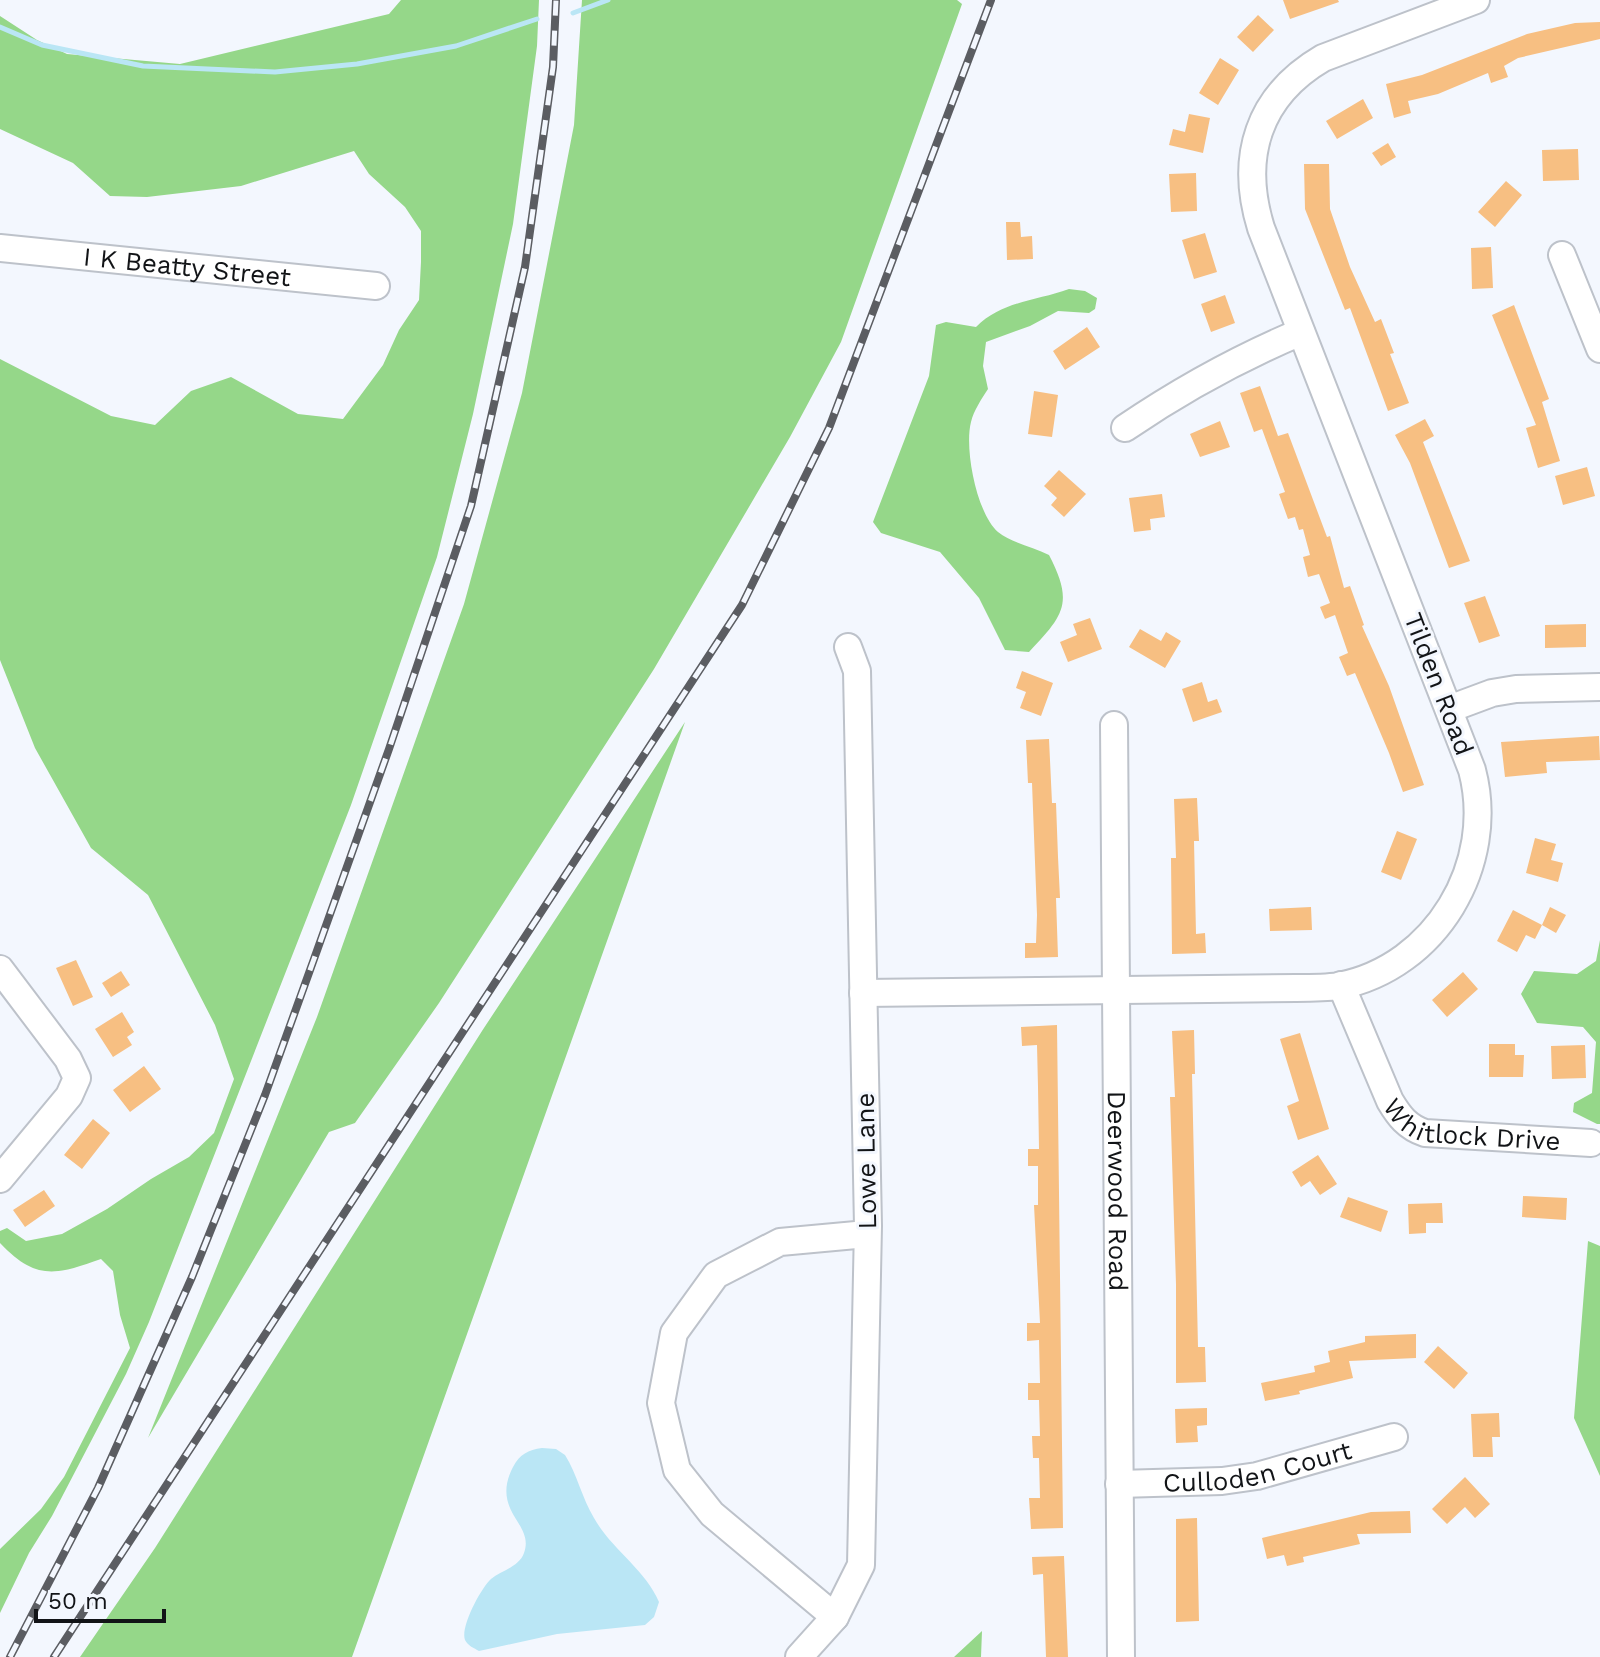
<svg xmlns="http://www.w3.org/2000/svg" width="1600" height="1657" font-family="'Work Sans',sans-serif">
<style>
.forest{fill:#95d789}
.water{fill:#bae6f5}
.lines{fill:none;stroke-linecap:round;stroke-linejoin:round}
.stream{stroke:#bae6f5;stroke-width:5}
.building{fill:#f7bf82}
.minor-casing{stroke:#bdc2ca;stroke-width:30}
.minor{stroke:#fff;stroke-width:26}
.rail-casing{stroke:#5b5d62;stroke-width:8}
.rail{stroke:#f3f7fe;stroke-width:5;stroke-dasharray:15;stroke-linecap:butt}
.labels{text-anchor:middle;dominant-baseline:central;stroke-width:6;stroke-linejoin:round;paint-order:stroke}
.street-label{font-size:26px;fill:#121417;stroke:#f3f7fe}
</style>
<rect width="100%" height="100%" fill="#f3f7fe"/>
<path class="forest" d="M401,0H539L537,46L513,224L473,414L437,557L351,805L149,1322L126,1374L52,1516L29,1553L0,1613V1549L41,1509L64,1477L130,1348L120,1315L113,1271L101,1259C56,1275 36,1281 0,1243V1231L7,1228L26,1241L62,1234L107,1209L151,1179L189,1157L214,1133L234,1079L215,1025L148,895L91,848L35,748L0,660V275V359L111,416L155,425L191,391L231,377L298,414L343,419L383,365L399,330L419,300L421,262V231L405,207L369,174L354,151L241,186L147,197L110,196L73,163L0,129V16L37,40L67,54L180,64L389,14Z
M582,0H957L962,4L841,342L790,437L654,669L439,1003L355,1123L329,1132L148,1438L317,1017L464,604L522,393L574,125Z
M1069,289L1085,291L1097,298L1095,309L1089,313L1058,311L1030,326L986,342L983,366L988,389C981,400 974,410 971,422C964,449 977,514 998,532C1012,543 1033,547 1049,555C1074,603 1064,615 1029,652L1005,650L979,598L940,552L881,533L873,522L929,376L936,325L946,322L976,327C1002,301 1036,301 1069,289Z
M685,722L352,1657H80L155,1548L482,1031Z
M1600,940V1124H1597L1573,1112L1574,1103L1592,1093L1596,1042L1583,1027L1537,1023L1521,994L1534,971L1577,974L1596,961Z
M1588,1241L1600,1246V1476L1574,1418Z
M982,1631L981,1657H954Z"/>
<path class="water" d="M542,1448L556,1449L565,1455C577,1474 582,1498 594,1518C612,1550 645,1569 659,1602L654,1617L645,1625L557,1634L479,1651C474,1648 468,1646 465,1640C460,1627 481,1588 491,1579C502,1570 519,1567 524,1553C535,1523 490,1512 513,1467C520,1454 528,1450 542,1448Z"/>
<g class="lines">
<path class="stream" d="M573,13L608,0
M0,27L42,45L143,66L275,72L357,64L456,46L537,19"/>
</g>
<path class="building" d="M1283,0H1338L1339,2L1290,19Z
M1258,15L1274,30L1253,52L1237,37Z
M1600,22V39L1518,58L1504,66L1508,77L1491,83L1488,73L1438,94L1408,101L1411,113L1394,118L1386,84L1422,75L1527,34L1575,23Z
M1220,58L1239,70L1218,105L1199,93Z
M1363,99L1373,118L1337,139L1326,121Z
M1189,114L1210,118L1203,153L1169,145L1173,129L1185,132Z
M1388,143L1396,157L1381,166L1372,153Z
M1578,149L1579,180L1543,181L1542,150Z
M1304,164H1329L1330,209L1350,267L1375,322L1381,319L1394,353L1390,354L1409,403L1388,411L1350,308L1345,310L1305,209Z
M1196,173L1197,211L1171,212L1169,174Z
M1506,181L1522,195L1495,227L1478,212Z
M1006,222H1020L1021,237L1032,236L1033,259L1007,260Z
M1205,233L1217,272L1194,279L1182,240Z
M1491,247L1493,288L1472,289L1471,248Z
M1225,295L1235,323L1211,332L1201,304Z
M1514,305L1549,399L1542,402L1560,461L1538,468L1526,428L1536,425L1492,315Z
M1087,327L1100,347L1065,370L1053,351Z
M1260,386L1278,436L1288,433L1327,537L1330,536L1344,588L1350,586L1364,625L1362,626L1389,686L1424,785L1403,792L1389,753L1355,673L1347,676L1339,657L1348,653L1335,615L1325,619L1320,607L1330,603L1319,574L1308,577L1303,557L1310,555L1303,529L1299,530L1295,517L1288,519L1279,494L1285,492L1262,429L1254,432L1240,393Z
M1034,391L1058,395L1052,437L1028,434Z
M1425,419L1434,436L1423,442L1470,561L1449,568L1410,463L1395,435Z
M1220,421L1230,447L1200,457L1190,434Z
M1587,467L1595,496L1563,505L1555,476Z
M1059,470L1086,494L1064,517L1051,505L1057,498L1044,486Z
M1162,494L1165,517L1150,519L1151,530L1134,532L1129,498Z
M1485,596L1500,636L1479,643L1464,603Z
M1090,618L1102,649L1068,662L1060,642L1077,635L1073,624Z
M1586,624V647L1545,648V625Z
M1140,629L1161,641L1166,632L1181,641L1165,668L1129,647Z
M1022,671L1053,683L1041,716L1020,708L1026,692L1016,688Z
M1202,682L1208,702L1217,699L1222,712L1193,722L1182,689Z
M1599,736L1600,760L1546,762L1547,773L1505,777L1501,742Z
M1049,739L1052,803H1056L1058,857L1060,898H1056L1058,957L1025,958V943H1036L1037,915L1032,783H1028L1026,740Z
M1197,798L1199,841H1194L1196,934L1205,933L1206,953L1172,954L1171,858H1176L1174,799Z
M1397,831L1417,839L1401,880L1381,872Z
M1535,838L1556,844L1551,860L1563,863L1558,882L1526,873Z
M1311,907L1312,930L1270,931L1269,909Z
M1550,907L1566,915L1556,933L1542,925Z
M1513,910L1542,925L1535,939L1526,935L1517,952L1497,941Z
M76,960L93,997L73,1006L56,968Z
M121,971L130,985L111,997L102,983Z
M1463,972L1478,989L1447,1017L1432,1000Z
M122,1012L134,1032L127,1037L132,1045L113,1057L95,1029Z
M1057,1025L1063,1528L1031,1529L1029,1498H1040L1039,1458H1033L1032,1436H1040L1039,1400H1028V1383H1040L1039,1340L1027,1341V1323H1040L1034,1205H1038V1166H1028V1149H1039L1038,1087L1037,1045L1022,1046L1021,1027Z
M1194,1030L1195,1074H1192L1198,1347H1205L1206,1382L1176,1383V1284L1170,1097H1175L1172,1031Z
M1300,1033L1329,1129L1298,1140L1287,1106L1299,1101L1280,1039Z
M1489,1044H1515V1055H1524L1523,1077H1489Z
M1585,1045L1586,1078L1552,1079L1551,1046Z
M144,1066L161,1089L130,1112L113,1090Z
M93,1119L110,1133L82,1169L64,1155Z
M1318,1155L1337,1184L1320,1195L1310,1181L1301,1187L1292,1172Z
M44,1190L55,1206L25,1227L13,1210Z
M1523,1196L1567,1198L1566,1220L1522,1217Z
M1348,1197L1388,1211L1381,1232L1340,1217Z
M1442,1203L1443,1223H1426V1233L1409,1234L1408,1204Z
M1416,1334V1358L1349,1361L1353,1378L1299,1391L1300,1394L1265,1401L1261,1383L1315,1372L1314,1366L1330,1362L1328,1351L1365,1342V1336Z
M1438,1346L1468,1373L1454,1389L1424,1362Z
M1207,1408V1425L1197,1426L1198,1442L1176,1443L1175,1409Z
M1499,1413L1500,1437H1492L1493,1457H1473L1471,1414Z
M1465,1477L1490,1504L1475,1518L1465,1507L1447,1524L1432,1509Z
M1410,1511L1411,1533L1357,1534L1360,1544L1303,1557L1304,1562L1287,1566L1284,1555L1267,1559L1262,1538L1371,1512Z
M1197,1518L1199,1621L1176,1622V1519Z
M1064,1556L1068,1657H1046L1043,1574L1033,1575L1032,1557Z"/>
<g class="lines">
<g class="minor-casing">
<g id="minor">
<path id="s1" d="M0,248L376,286"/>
<path d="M1562,255L1600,349"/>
<path d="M1125,428C1181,390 1239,358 1301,332"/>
<path d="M1449,709L1492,693L1516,689L1600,687"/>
<path id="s2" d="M1114,725L1121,1657"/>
<path d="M0,969L68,1059L77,1078L69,1096L0,1179"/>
<path id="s3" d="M1341,985L1390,1101C1399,1116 1407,1127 1425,1133L1591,1143"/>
<path d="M863,993L1296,988C1310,988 1325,988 1339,986C1436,967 1497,864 1472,770L1261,228C1239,157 1258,96 1323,58L1476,0"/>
<path id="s4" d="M1119,1484L1222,1481L1257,1476L1394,1437"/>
<path d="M835,1617L712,1514L677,1470L661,1403L674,1333L716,1275L780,1242L867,1234"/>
<path d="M799,1657L835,1617L861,1565L868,1226L857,671L848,647"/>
</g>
</g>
<use href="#minor" class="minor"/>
<g class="rail-casing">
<path id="rail" d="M10,1657L98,1488L192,1277L265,1095L314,959L389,749L471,506L525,267L553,67L556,0
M54,1657L742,605L829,428L991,0"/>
</g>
<use href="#rail" class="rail"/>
</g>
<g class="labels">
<g class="street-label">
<text stroke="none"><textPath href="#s1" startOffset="188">I K Beatty Street</textPath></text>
<text transform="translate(1439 684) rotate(69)">Tilden Road</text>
<text stroke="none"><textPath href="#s3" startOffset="218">Whitlock Drive</textPath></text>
<text transform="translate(866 1161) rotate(-91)">Lowe Lane</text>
<text stroke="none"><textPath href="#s2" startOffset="466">Deerwood Road</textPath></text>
<text stroke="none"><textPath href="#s4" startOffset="140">Culloden Court</textPath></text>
</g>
</g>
<path d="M36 1609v12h128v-12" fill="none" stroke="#121417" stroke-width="4"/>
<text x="48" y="1609" font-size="24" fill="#121417" stroke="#f3f7fe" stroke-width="6" paint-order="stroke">50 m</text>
</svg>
